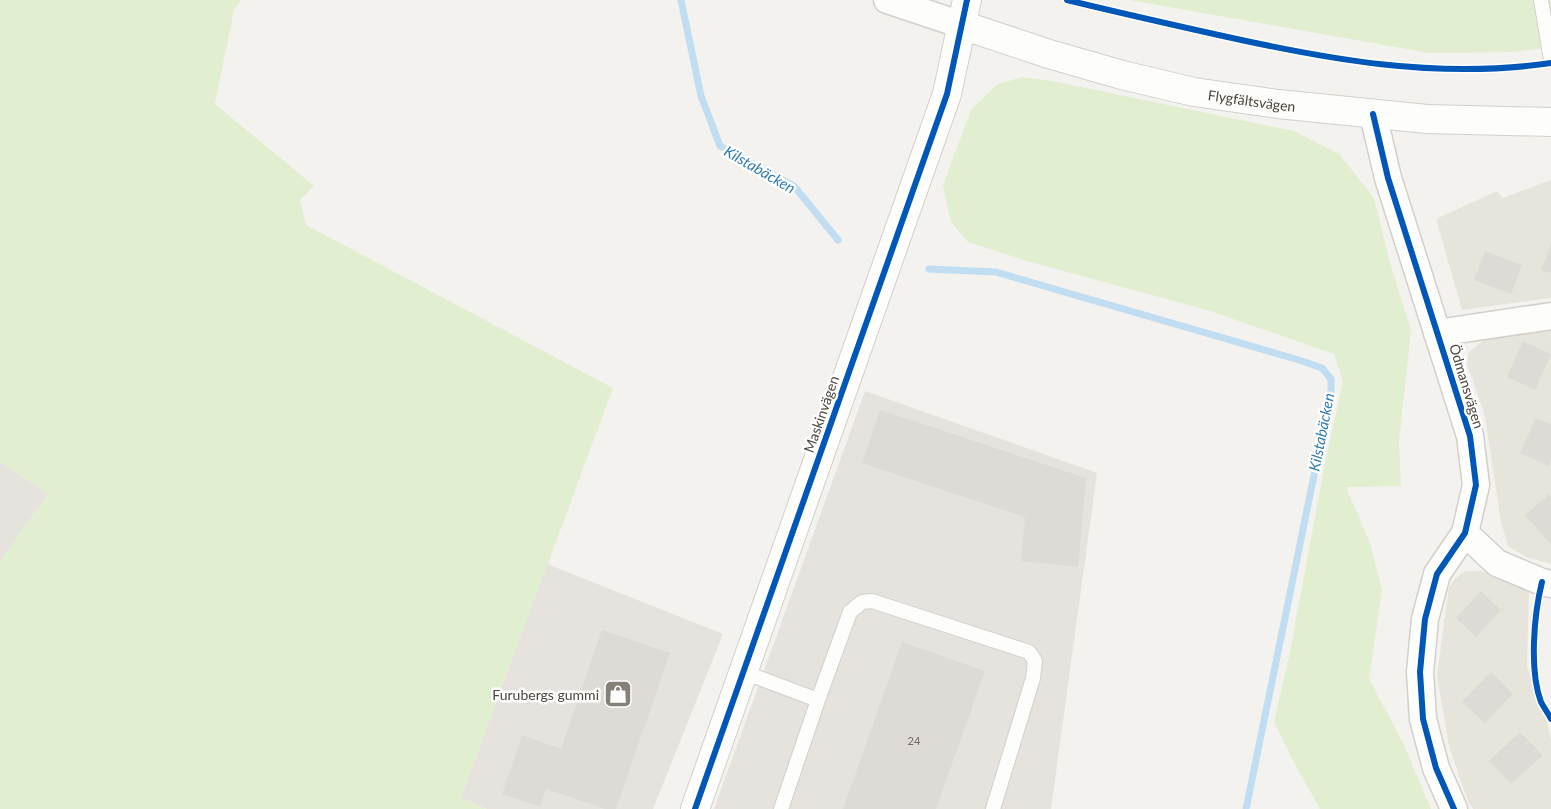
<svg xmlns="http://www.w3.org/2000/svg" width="1551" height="809" font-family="Lato,sans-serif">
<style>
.residential{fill:#e7e4dc}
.industrial{fill:#e6e2de}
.green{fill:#e1eecf}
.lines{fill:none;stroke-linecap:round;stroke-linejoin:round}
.stream{stroke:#c0ddf1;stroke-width:7}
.building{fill:#dedbd6}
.service-casing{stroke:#d2d0cb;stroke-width:16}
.minor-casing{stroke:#d2d0cb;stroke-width:29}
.tertiary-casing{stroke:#d2d0cb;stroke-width:30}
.service{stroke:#fdfdfc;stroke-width:14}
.minor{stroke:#fdfdfc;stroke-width:26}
.tertiary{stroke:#fdfdfc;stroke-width:28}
.cycleway-casing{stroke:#fff;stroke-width:9}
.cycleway{stroke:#0057b8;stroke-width:6}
.labels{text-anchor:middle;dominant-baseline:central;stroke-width:5;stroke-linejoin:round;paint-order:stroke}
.number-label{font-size:11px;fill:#706a61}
.street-label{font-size:14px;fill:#4b4439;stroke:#fff}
.poi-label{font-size:14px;fill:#4b4439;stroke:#fff;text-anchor:end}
.water-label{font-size:15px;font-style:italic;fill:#2e7ab2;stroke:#fff}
</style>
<rect width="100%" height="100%" fill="#f4f2ee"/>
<path class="residential" d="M1551,180V298L1462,310L1436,219L1497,191L1502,198Z
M1551,329V564L1526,557L1508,546L1501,522L1485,416L1467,364L1469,352L1484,340Z
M1465,571H1481L1529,587L1527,667L1546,717L1551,740V809H1473L1467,799L1449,746L1437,675L1449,587L1456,578Z"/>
<path class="industrial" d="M865,391L1097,473L1051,809H714Z
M0,461L48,494L0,562Z
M547,564L723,634L653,809H487L461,798Z"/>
<path class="green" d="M0,0H241L234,10L215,104L314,186L300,200L306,225L613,388L461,798L487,809H0V562L48,494L0,461Z
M1130,0H1525L1551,1V47L1513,52L1429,53Z
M1022,77L1052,81L1294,131L1339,154L1374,198L1389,259L1411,331L1399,441L1401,486L1346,487L1370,543L1382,590L1369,679L1404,745L1431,809H1320L1291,757L1274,721L1290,652L1325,463L1343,382L1334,354L1207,310L1027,261L968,242L951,222L943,185L971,110L996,85Z"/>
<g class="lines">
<path class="stream" d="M681,0L701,96L720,146L794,186L838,240
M929,269L996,272L1299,360L1322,368L1331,379V392L1246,809"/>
</g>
<path class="building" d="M1551,244V273L1541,270Z
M1485,251L1522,265L1511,294L1474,280Z
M1523,341L1551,354L1535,390L1507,377Z
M880,410L1086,478L1078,567L1021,561L1025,517L862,463Z
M1536,418L1551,424V460L1548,466L1520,453Z
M1549,494L1551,497V545L1525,515Z
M1481,591L1501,610L1476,637L1456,618Z
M602,630L670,653L616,809H605L546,789L540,807L502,794L522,735L561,749Z
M902,642L985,671L936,809H843Z
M1491,672L1513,694L1485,723L1462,702Z
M1520,732L1543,755L1511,784L1489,761Z"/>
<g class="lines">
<g class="service-casing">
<path id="service" d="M1541,0L1551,60
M743,672L818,700
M781,809L818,700L850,612L862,602L872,601L1029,652L1035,661L1033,678L993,809"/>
</g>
<g class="minor-casing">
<path id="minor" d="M887,0L962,25
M1373,114L1388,178L1470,436L1476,485L1465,533L1437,574L1425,619L1420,672L1423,719L1436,768L1454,809
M1437,333L1551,316
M1465,533L1497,563L1542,582L1551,584"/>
</g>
<g class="tertiary-casing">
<g id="tertiary">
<path id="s1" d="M962,25L1049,54L1122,75L1194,92L1278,104L1427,119L1551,122"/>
<path d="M695,809L947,94L967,0"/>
</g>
</g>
<use href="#service" class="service"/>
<use href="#minor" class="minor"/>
<use href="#tertiary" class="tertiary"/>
<g class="cycleway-casing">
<path id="cycleway" d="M1067,0C1116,12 1165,23 1214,34C1325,59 1437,80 1551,63
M1373,114L1388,178L1470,436L1476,485L1465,533L1437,574L1425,619L1420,672L1423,719L1436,768L1454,809
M1542,582C1534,614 1529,670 1541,702C1544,708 1548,713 1551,719
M695,809L947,94L967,0"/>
</g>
<use href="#cycleway" class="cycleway"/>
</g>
<defs>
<g id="shop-square" transform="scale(1.4375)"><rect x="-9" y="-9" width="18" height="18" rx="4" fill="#868178" stroke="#fff"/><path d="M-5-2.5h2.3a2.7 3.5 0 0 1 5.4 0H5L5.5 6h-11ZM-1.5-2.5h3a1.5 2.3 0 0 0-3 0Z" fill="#fff"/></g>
</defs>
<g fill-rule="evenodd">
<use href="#shop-square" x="618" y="694"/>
</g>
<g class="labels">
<g class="number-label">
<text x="914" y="740">24</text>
</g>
<g class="street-label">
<text stroke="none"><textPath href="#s1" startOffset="300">Flygfältsvägen</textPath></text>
<text transform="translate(1467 386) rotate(73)">Ödmansvägen</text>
<text transform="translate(821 414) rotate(-71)">Maskinvägen</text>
</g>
<g class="poi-label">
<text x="599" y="694">Furubergs gummi</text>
</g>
<g class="water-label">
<text transform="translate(760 169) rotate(30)">Kilstabäcken</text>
<text transform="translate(1321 432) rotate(-79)">Kilstabäcken</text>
</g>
</g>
</svg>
